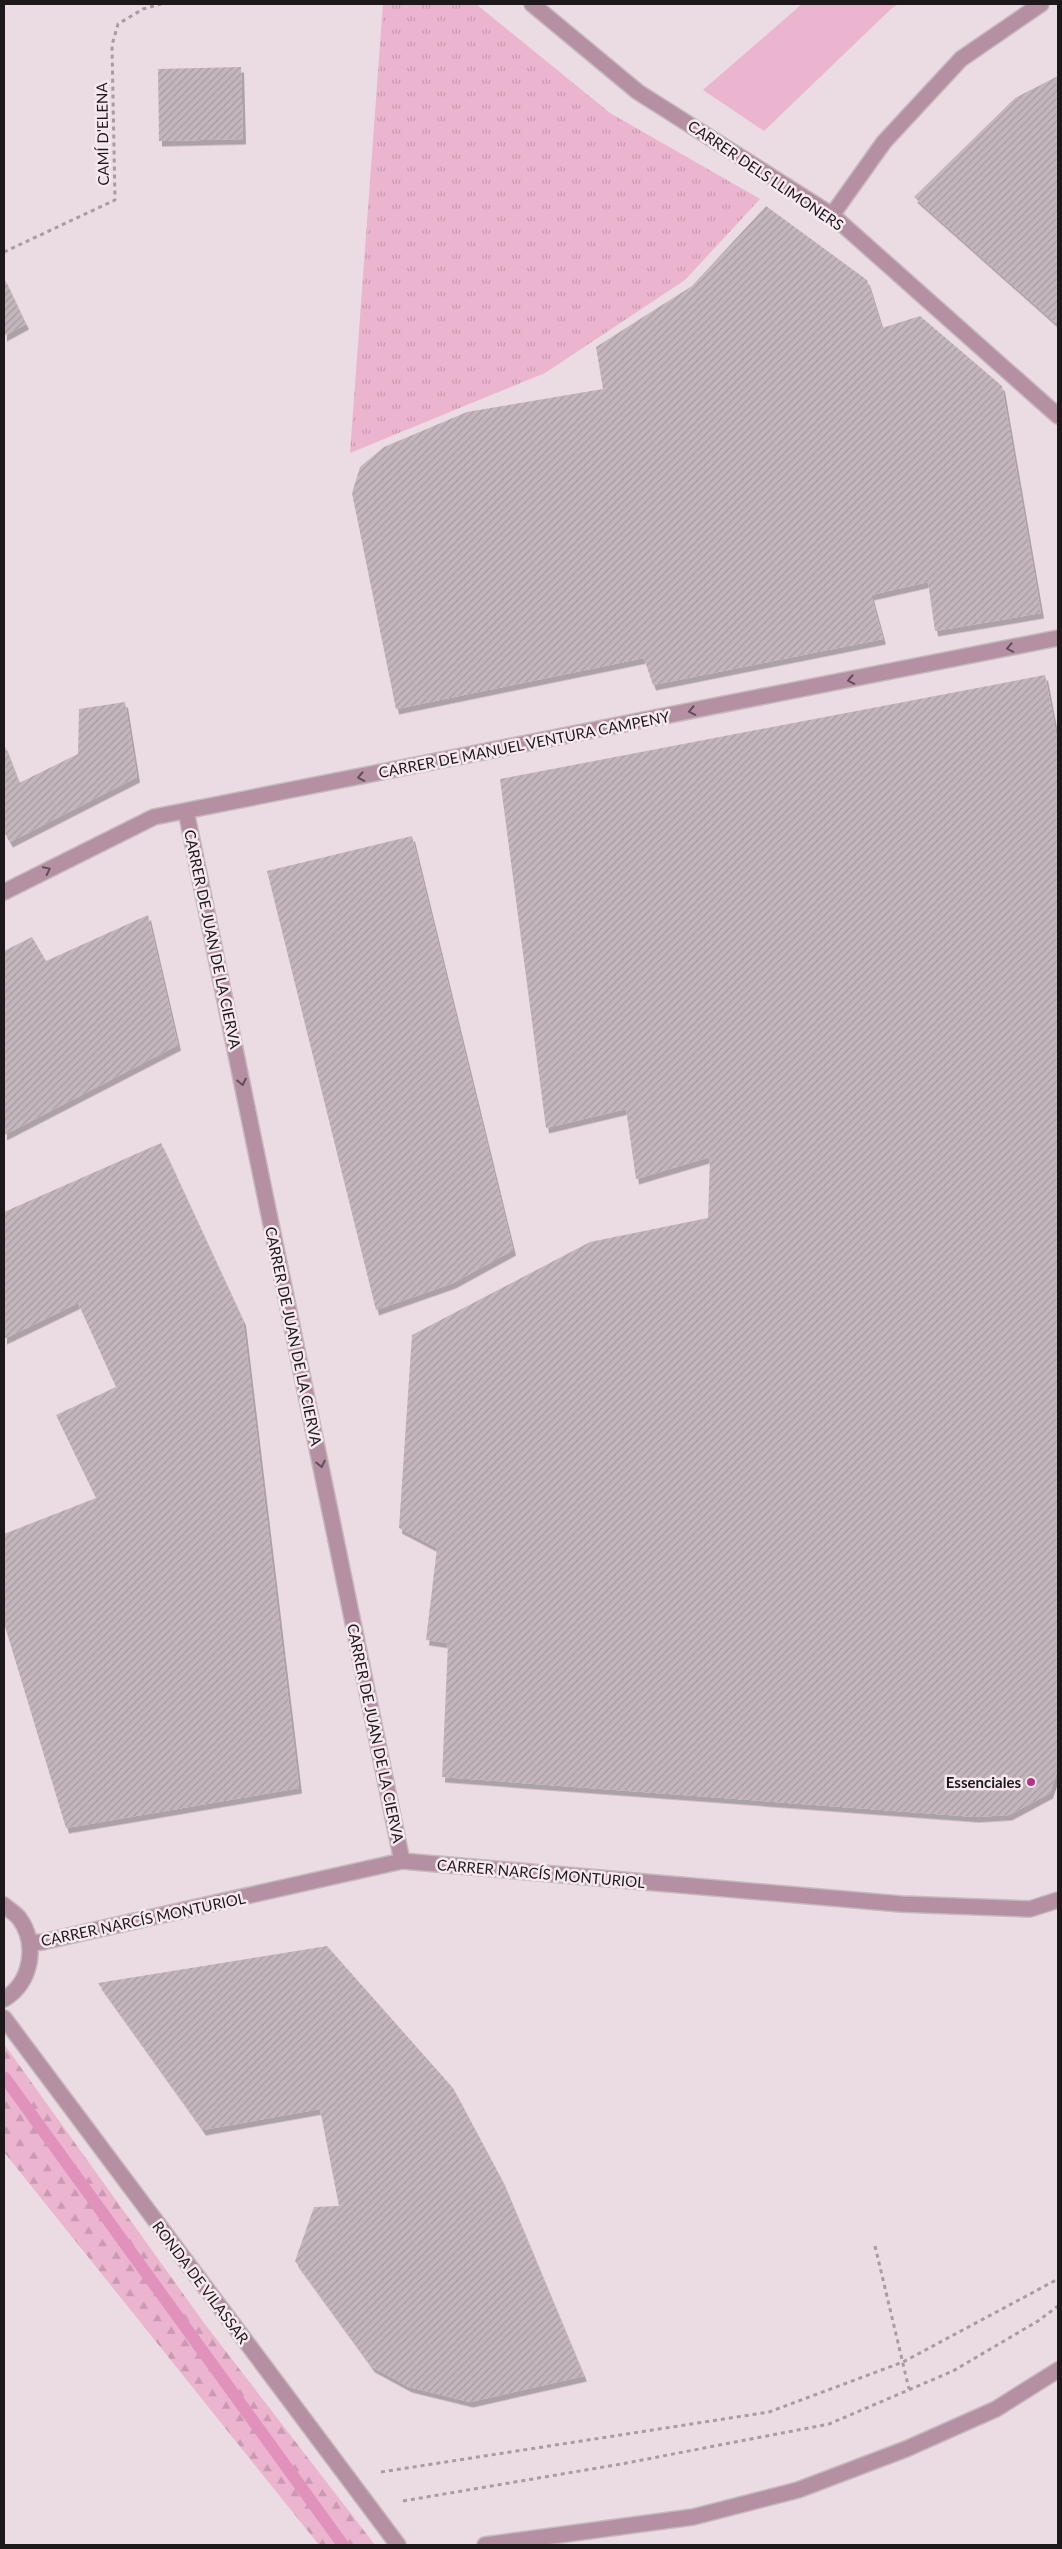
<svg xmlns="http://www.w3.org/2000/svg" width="1062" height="2549" font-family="Lato,sans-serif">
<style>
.grass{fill:url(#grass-tufts)}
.forest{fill:url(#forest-firs)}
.green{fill:#ebb4cf}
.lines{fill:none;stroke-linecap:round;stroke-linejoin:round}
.stream{stroke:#e192bc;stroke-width:12}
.building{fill:url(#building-hatch);filter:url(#shadow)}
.minor-casing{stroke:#c5b9be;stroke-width:18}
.path{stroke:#a79ca0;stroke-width:3;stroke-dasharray:4 4;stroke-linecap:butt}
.minor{stroke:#b490a2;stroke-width:15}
.oneway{stroke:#614e57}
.poi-dot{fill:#b33582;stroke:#f7e9f0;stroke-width:2}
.labels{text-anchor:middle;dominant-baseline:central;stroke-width:5;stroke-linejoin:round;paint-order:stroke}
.street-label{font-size:15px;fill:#1d181a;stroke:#f7e9f0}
.poi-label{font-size:15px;font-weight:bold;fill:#1d181a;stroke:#f7e9f0;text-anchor:end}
</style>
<defs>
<pattern id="grass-tufts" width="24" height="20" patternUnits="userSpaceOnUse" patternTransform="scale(1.25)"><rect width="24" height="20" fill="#ebb4cf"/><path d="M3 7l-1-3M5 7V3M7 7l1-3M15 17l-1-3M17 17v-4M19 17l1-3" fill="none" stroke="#c99ab1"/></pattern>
<pattern id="forest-firs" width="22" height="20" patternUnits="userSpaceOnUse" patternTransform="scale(1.25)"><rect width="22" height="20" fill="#ebb4cf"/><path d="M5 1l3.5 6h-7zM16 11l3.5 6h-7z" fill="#c99ab1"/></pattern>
<pattern id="building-hatch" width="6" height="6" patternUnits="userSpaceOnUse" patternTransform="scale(1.25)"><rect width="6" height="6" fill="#c3b6bc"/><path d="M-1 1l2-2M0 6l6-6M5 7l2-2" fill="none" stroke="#a79ca1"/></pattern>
<filter id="shadow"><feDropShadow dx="3" dy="5.5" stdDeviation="0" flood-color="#0004"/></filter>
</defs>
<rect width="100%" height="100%" fill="#eadce2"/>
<path class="grass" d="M383,4H476L610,113L760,199L685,280L545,373L350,453Z"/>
<path class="forest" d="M4,2044L204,2323L375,2545H319L4,2152Z"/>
<path class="green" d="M802,4H899L892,8L764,131L703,90Z"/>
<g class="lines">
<path class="stream" d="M5,2078L343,2545"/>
</g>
<path class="building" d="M241,67L243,139L159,141L158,69Z
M1058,76V325L914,197L1015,98Z
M766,206L867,280L882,328L920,316L1002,386L1041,613L935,631L928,582L871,595L883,639L653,685L644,658L396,709L352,493L360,467L384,447L467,412L603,389L596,347L692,286Z
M4,278L26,324L4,336Z
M1045,675L1058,743V1769L1050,1793L1009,1815L976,1817L442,1777L448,1643L426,1640L437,1548L399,1528L412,1335L590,1242L708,1218L710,1157L636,1179L626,1109L546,1128L500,779Z
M125,702L137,777L10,842L4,832V744L19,783L78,754L79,709Z
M412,836L513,1250L453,1283L376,1310L267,871Z
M148,915L178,1045L4,1135V951L32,937L46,961Z
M161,1143L243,1320L299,1788L66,1828L4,1623V1534L96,1498L56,1415L116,1387L78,1303L4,1339V1212Z
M327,1946L453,2088L502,2180L584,2376L470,2402L409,2387L372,2367L295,2261L314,2207L339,2206L320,2109L203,2130L98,1983Z"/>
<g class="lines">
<g class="minor-casing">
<path id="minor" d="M532,4L638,92L832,215L1058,416
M832,215L884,142L961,59L1041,4
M186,811L402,1861
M4,892L154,817L1058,638
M4,1905C8,1909 15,1913 19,1918C38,1943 32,1983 4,1999
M30,1943L42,1942L402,1861L901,1904L1030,1909L1058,1900
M4,2018L398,2545
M485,2545L693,2517L798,2490L906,2449L996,2409L1058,2370"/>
</g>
<path class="path" d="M4,252L115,200L112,45L118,24L143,9L161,4
M875,2246L909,2389
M381,2472L769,2412L903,2362L1058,2279
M403,2501L621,2464L829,2424L953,2371L1038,2321L1058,2306"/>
<use href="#minor" class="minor"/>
</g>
<defs><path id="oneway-chevron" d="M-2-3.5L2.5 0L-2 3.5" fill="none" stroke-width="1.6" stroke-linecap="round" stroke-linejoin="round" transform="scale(1.25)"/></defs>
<g class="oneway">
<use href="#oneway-chevron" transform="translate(1010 648) rotate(169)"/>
<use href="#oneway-chevron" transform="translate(851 680) rotate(169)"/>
<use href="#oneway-chevron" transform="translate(692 711) rotate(169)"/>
<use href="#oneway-chevron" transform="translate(361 777) rotate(169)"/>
<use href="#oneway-chevron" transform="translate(47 870) rotate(-26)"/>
<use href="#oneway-chevron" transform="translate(242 1082) rotate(78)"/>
<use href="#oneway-chevron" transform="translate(321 1464) rotate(78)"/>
</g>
<circle class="poi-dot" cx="1031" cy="1782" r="5"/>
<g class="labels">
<g class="street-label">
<text transform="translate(102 134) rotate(-91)">CAMÍ D'ELENA</text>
<text transform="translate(766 175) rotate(34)">CARRER DELS LLIMONERS</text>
<text transform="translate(524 744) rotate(-11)">CARRER DE MANUEL VENTURA CAMPENY</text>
<text transform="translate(213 939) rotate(78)">CARRER DE JUAN DE LA CIERVA</text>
<text transform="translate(294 1336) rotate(78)">CARRER DE JUAN DE LA CIERVA</text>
<text transform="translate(376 1733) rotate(78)">CARRER DE JUAN DE LA CIERVA</text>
<text transform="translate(541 1873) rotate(5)">CARRER NARCÍS MONTURIOL</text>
<text transform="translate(143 1919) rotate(-12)">CARRER NARCÍS MONTURIOL</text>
<text transform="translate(201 2282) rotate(53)">RONDA DE VILASSAR</text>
</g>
<g class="poi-label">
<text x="1021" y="1782">Essenciales</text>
</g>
</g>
<rect width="1062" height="2549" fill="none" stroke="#1d181a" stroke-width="10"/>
</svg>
